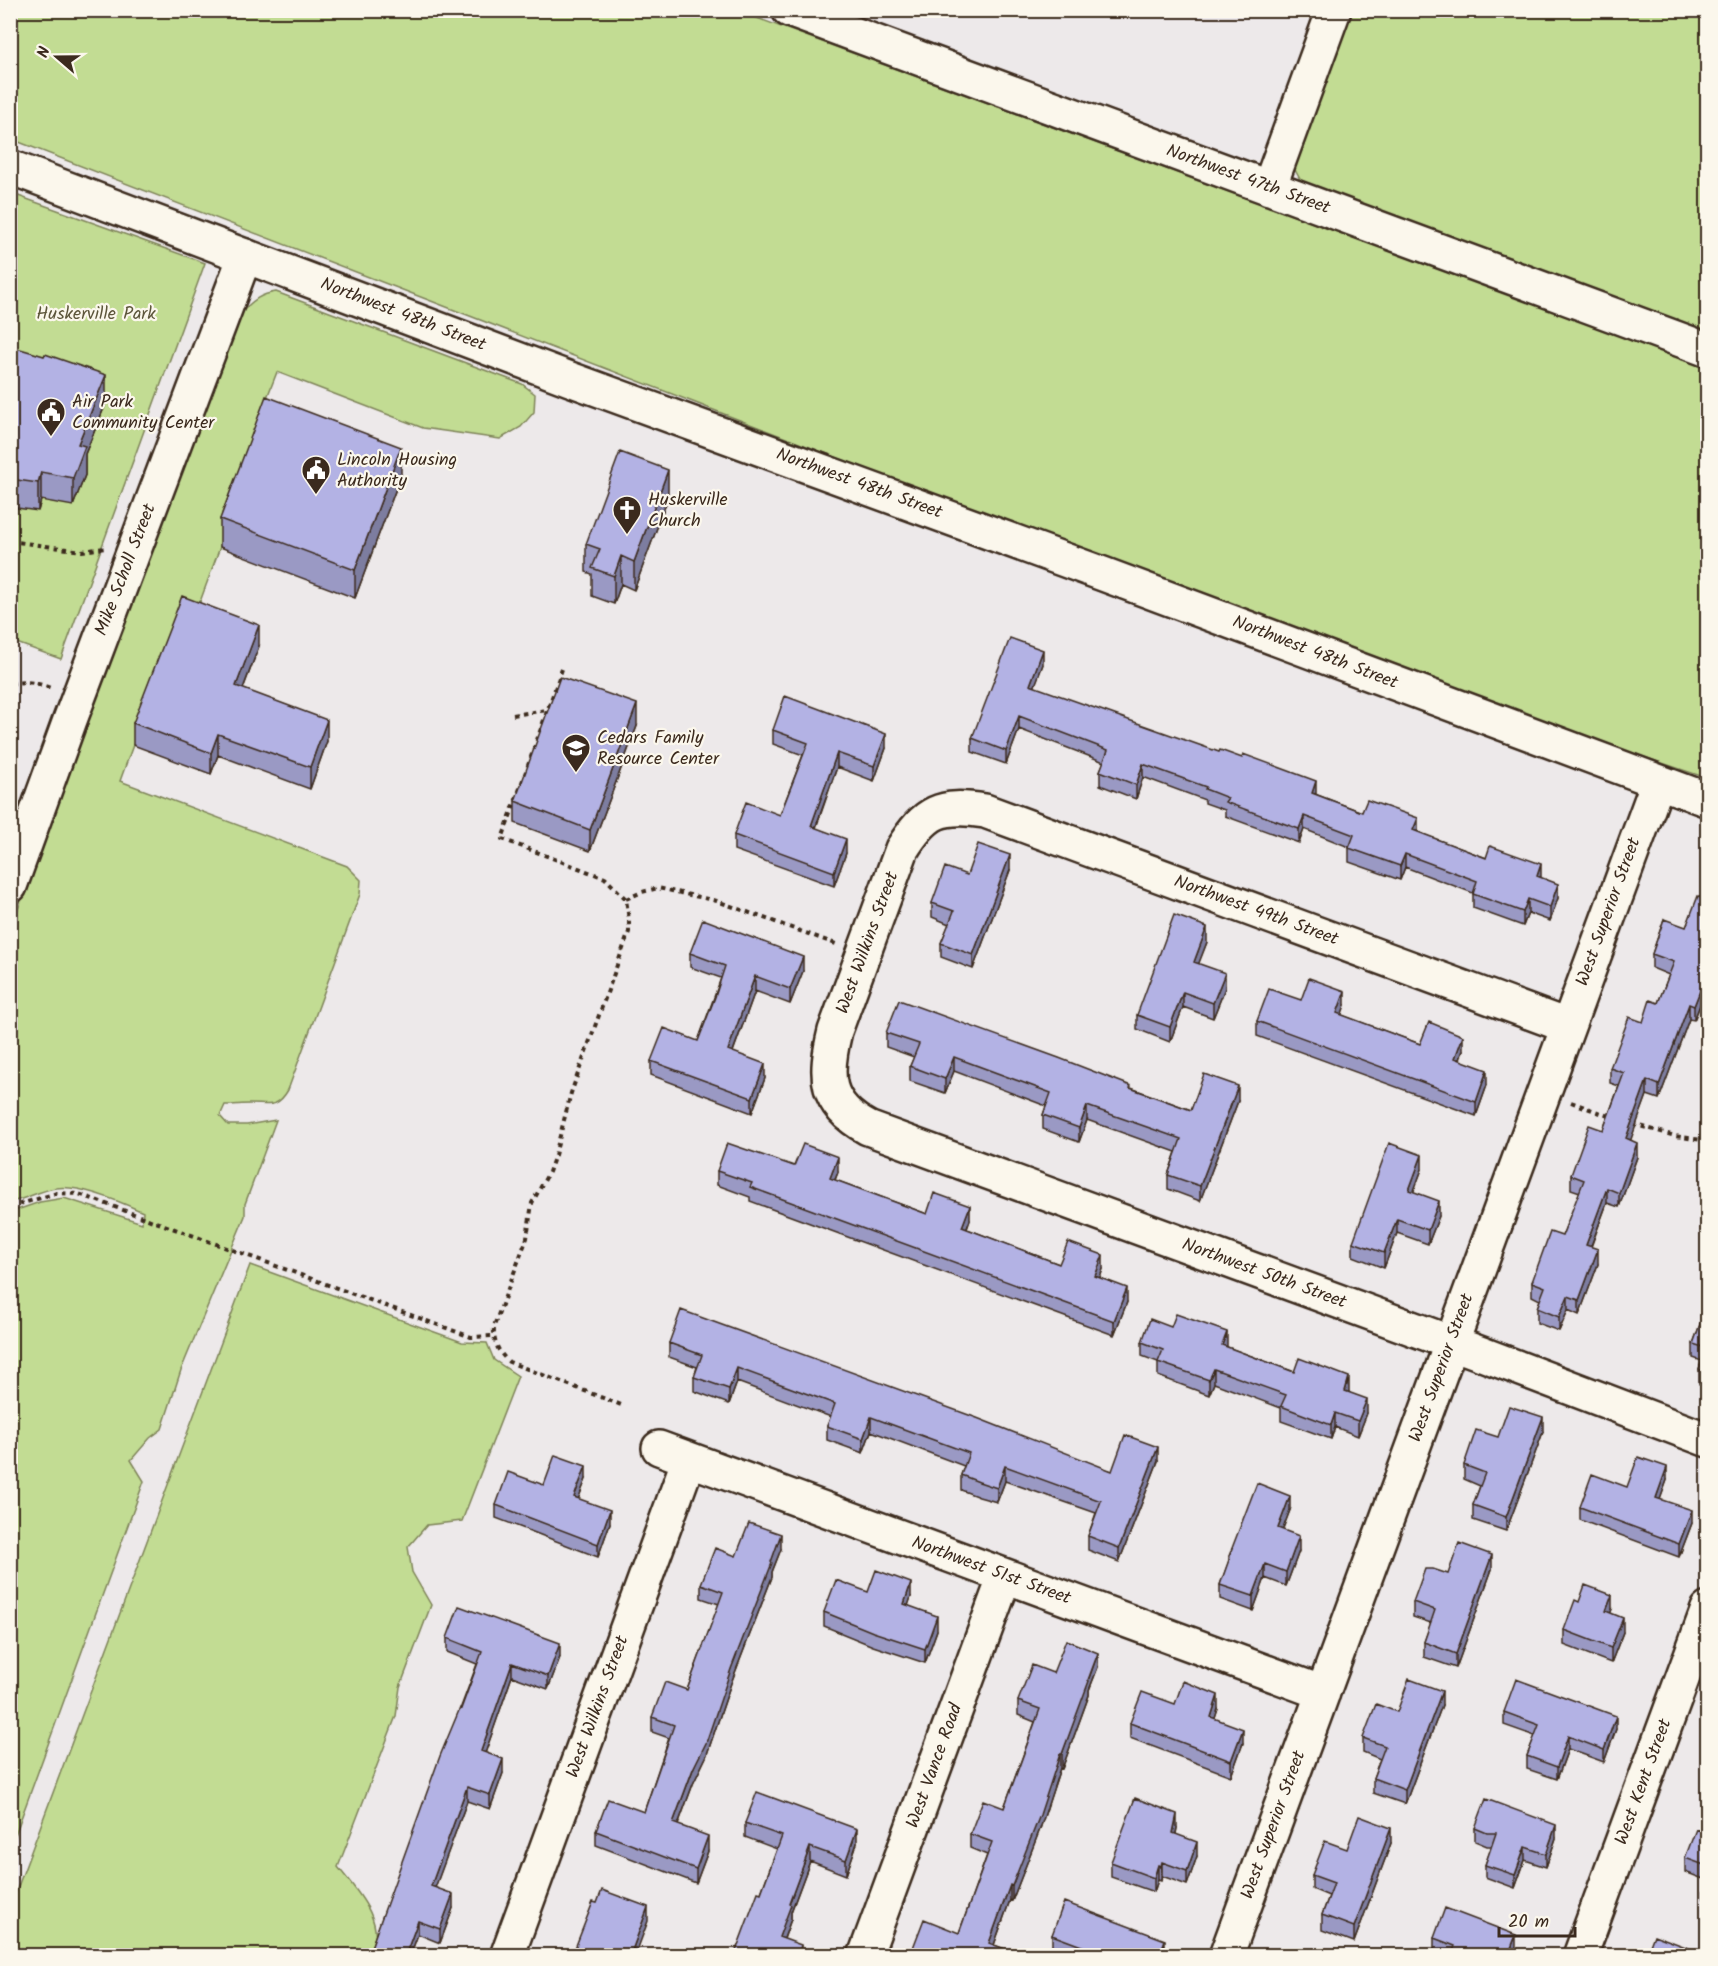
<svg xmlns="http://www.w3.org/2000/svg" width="1718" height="1966" font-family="Kalam,sans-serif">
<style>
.green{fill:#c2dc93;stroke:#7e8358;stroke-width:1.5}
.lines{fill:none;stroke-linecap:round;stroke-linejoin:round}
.minor-casing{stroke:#3b2a1e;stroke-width:38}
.major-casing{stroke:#3b2a1e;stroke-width:38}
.path{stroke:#3b2a1e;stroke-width:4;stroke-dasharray:4.5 4.5;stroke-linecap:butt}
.minor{stroke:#fbf7ec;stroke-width:33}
.major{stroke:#fbf7ec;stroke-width:33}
.wall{fill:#9a99c4;stroke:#3b2a1e;stroke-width:1.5}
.shaded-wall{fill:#7d7da0;stroke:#3b2a1e;stroke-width:1.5}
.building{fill:#b3b2e4;stroke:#3b2a1e;stroke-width:1.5}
.labels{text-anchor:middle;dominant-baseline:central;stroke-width:4.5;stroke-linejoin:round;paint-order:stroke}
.street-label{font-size:18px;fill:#3b2a1e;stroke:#fbf7ec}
.park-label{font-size:18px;fill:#5d563b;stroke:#fbf7ec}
.poi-label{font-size:18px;fill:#3b2a1e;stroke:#fbf7ec;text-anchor:start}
</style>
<rect width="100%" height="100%" fill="#ede9ea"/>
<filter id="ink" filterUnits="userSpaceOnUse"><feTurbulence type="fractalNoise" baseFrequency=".0167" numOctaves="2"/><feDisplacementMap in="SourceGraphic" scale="12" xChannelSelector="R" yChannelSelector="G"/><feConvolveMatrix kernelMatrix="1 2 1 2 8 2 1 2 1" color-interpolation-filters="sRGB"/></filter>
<g filter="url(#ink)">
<path class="green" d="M10,11H738L1707,368V778L1584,737L1298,631L851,463L11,139Z
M1347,11H1707V341L1302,183L1294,168Z
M10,193L205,263L61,659L11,641Z
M276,292L522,384L535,394L534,412L521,427L500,439L423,428L277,372L222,513L231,517L193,621L133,745L120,781L347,866L361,880L360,894L288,1090C277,1109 269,1104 250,1104C242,1104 234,1105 225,1105L220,1116L228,1125H247L276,1120L245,1204V1216L181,1370L162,1429L150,1438L131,1460L144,1481L11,1846V1212L40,1202L64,1198L142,1223L143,1212C121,1202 80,1184 56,1188C41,1190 26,1199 11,1202V928L240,310L243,311C253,300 261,294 276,292Z
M250,1265L462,1342L487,1343L494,1360L518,1376L462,1521L427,1525L408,1547L412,1572L431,1605L400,1687L396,1716L338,1867C357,1891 387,1922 371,1955H11L10,1908Z"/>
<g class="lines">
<g class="minor-casing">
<path id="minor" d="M789,10L1708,350
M1269,188L1334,10
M10,886L70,720L245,256
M1567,1026L985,811C940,804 926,811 902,849L835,1031C824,1076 824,1104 868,1128L1482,1354L1708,1440
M659,1448L1323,1693
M507,1956L689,1459
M865,1956L1005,1576
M1226,1956L1658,782
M1580,1956L1708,1609"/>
</g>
<g class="major-casing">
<path id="major" d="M10,167L570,379L1103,574L1708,800"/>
</g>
<path class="path" d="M10,541L82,551L105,548
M562,669L502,839L605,878L626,899L629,920V932L625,943L571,1093L555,1155L549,1172L532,1203L527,1238L494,1326C493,1342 498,1352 509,1362L624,1406
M10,684C27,680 38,683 53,689
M513,715L547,710
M626,899L642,892L658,888L717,901L836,944
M1571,1102L1611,1117
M1633,1124L1675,1136L1708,1141
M10,1207L57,1193L79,1194L471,1337L493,1336"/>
<use href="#minor" class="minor"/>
<use href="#major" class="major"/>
</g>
<path class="wall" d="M10,346L106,403L85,454V475L73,506L41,500L38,511L10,507Z
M401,475L355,598L220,547V519Z
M668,498L634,590L621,584L614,604L592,596V574L586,572V544Z
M259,646L243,689L327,741L310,789L218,755L211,774L133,745V723Z
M1043,664L1034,687L1362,812L1541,878L1558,898L1550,921L1528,913L1523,926L1473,908V893L1405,867L1400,880L1349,862V847L1304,829L1299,843L1225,816V810L1205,803V800L1143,777L1136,799L1100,785V771L1104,762L1019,729L1006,764L972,752V738Z
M637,726L590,851L515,823V801Z
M773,730L886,748L874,781L837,767L816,828L846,853L834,886L734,850V835L780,815L803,755L773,744Z
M1010,870L973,969L941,957V943L949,924L932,917V903L967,875Z
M1664,919L1705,994L1694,1020L1689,1019L1659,1099L1647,1095L1630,1140L1637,1157L1619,1207L1607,1203L1591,1247L1598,1264L1579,1315L1568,1310L1559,1331L1537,1323V1308L1540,1300L1532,1296V1282L1562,1236L1580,1192L1571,1189V1175L1603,1130L1619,1086L1610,1083V1068L1643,1022L1658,1003L1669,975L1652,968V954Z
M1207,942L1198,964L1225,988L1213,1018L1183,1007L1170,1042L1137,1029V1015Z
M690,953L803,971L790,1004L755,991L733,1052L765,1078L752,1113L651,1075V1061L698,1041L721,978L690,967Z
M1301,1000L1345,1005L1341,1015L1420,1044L1463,1050L1460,1060L1487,1085L1476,1116L1257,1036V1021Z
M886,1033L1131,1088L1191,1110L1238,1101L1200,1201L1168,1189V1175L1176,1152L1087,1120L1079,1142L1043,1129V1115L1046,1106L954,1071L945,1093L910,1081V1066L914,1057L886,1047Z
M794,1166L838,1172L835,1180L927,1214L970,1220L967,1229L1059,1264L1103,1269L1100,1278L1127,1302L1114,1335L750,1201V1197L717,1185V1171Z
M1422,1169L1413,1192L1439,1216L1428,1244L1397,1233L1384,1268L1353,1256V1242Z
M1707,1305V1387L1699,1384V1369L1702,1361L1693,1358V1344Z
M1142,1342L1227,1347L1349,1392L1367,1413L1358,1436L1335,1427L1331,1439L1281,1421V1408L1214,1383L1209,1395L1158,1376V1362L1142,1356Z
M669,1343L1112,1471L1158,1461L1119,1562L1088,1550V1536L1096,1513L1005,1481L997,1502L979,1497L961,1490V1475L964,1466L871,1431L863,1453L827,1440V1426L831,1417L737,1382L729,1404L694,1391V1377L697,1367L669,1357Z
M1543,1432L1506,1531L1473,1520V1505L1480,1486L1464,1479V1465L1498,1437Z
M586,1479L578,1499L610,1523L598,1557L496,1518V1505L544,1485Z
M1667,1480L1660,1499L1692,1523L1679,1557L1580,1520V1507L1627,1487Z
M1290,1510L1282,1530L1299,1551L1286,1586L1265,1578L1253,1611L1220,1599V1585L1229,1561V1556Z
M781,1549L772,1572V1577L731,1683L706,1757L693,1784L678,1825L708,1851L696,1883L596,1845V1831L644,1812L669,1738L652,1732V1717L687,1690L719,1604L701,1598V1584L736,1556Z
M1492,1569L1456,1668L1424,1657V1642L1431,1623L1413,1617V1602L1448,1574Z
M868,1592L911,1597L908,1605L937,1630L925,1663L873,1646L824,1626V1612Z
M1612,1609L1610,1613L1623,1632L1611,1663L1564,1645V1630Z
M447,1638L560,1657L548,1689L512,1676L485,1753L503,1773L490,1809L467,1801L435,1887L453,1908L440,1943L418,1934L410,1956H368L477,1664L447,1652Z
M1098,1667L1089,1690V1695L1062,1769L1060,1768L1040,1829L1012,1901L1010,1900L994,1945L1023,1956H911V1953L959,1933L987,1855L970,1848V1834L1004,1808L1035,1722L1018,1715V1701L1053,1673Z
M1175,1704L1218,1709L1215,1718L1243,1743L1231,1776L1130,1738V1723Z
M1442,1705L1405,1804L1373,1793V1778L1380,1759L1363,1752V1738L1397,1712Z
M1504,1712L1616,1729L1604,1762L1568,1749L1557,1779L1527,1769V1756L1535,1736L1504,1725Z
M745,1823L857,1843L846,1875L810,1861L791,1912V1919L784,1939L801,1956H734L761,1893L777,1849L745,1837Z
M1177,1828L1176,1834L1197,1856L1187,1885L1162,1876L1161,1881L1158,1880L1154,1892L1111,1877V1862Z
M1475,1828L1556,1838L1546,1867L1525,1860L1515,1888L1485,1877V1865L1492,1846H1487L1475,1841Z
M1707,1834V1900L1704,1899V1885L1706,1880L1685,1872V1858Z
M1391,1843L1354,1942L1322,1930V1915L1329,1896L1312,1889V1875L1347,1849Z
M1052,1935L1165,1954L1164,1956H1069L1052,1949Z
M1434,1938L1516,1948L1513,1956H1446L1434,1951Z"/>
<path class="shaded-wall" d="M106,375V403L85,454V475L73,506V478L78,444Z
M401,447V475L355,598V570Z
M668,470V498L634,590V562Z
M41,472V500L38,511V483Z
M621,556V584L614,604V576Z
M259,625V646L236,707V686Z
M1043,650V664L1030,699V685Z
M637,704V726L590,851V830Z
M1019,716V729L1006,764V751Z
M327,720V741L310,789V767Z
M218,734V755L211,774V753Z
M886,734V748L874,781V766Z
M837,753V767L811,840V826Z
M1143,764V777L1136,799V785Z
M1316,781V794L1312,793Z
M1304,816V829L1299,843V829Z
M1418,818V832L1413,830Z
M846,839V853L834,886V872Z
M1405,854V867L1400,880V866Z
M1010,855V870L973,969V955Z
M1541,864V878L1537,876Z
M1558,884V898L1550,921V907Z
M1528,899V913L1523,926V912Z
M1207,927V942L1194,976V962Z
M803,957V971L790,1004V989Z
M1225,973V988L1213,1018V1003Z
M1707,973V987L1694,1020V1006Z
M755,976V991L728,1065V1050Z
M1345,991V1005L1337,1028V1013Z
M1183,992V1007L1170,1042V1027Z
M1689,1004V1019L1659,1099V1085Z
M1463,1036V1050L1455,1072V1058Z
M954,1057V1071L945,1093V1079Z
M765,1064V1078L752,1113V1098Z
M1487,1070V1085L1476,1116V1102Z
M1647,1080V1095L1626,1153V1138Z
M1238,1086V1101L1200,1201V1186Z
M1087,1106V1120L1079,1142V1128Z
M1637,1143V1157L1619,1207V1193Z
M1422,1155V1169L1409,1204V1190Z
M838,1157V1172L830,1192V1178Z
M1607,1188V1203L1586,1259V1245Z
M1439,1201V1216L1428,1244V1230Z
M970,1206V1220L962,1241V1227Z
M1397,1219V1233L1384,1268V1253Z
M1598,1249V1264L1579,1315V1300Z
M1103,1255V1269L1095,1290V1276Z
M1127,1288V1302L1114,1335V1321Z
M1568,1296V1310L1559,1331V1317Z
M1227,1332V1347L1222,1345Z
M737,1368V1382L729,1404V1389Z
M1214,1369V1383L1209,1395V1380Z
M1349,1377V1392L1345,1405V1391Z
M1367,1399V1413L1358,1436V1421Z
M1335,1413V1427L1331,1439V1425Z
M871,1417V1431L863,1453V1439Z
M1543,1417V1432L1506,1531V1517Z
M1158,1447V1461L1119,1562V1548Z
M586,1466V1479L574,1510V1497Z
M1005,1466V1481L997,1502V1488Z
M1667,1467V1480L1656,1511V1498Z
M1290,1496V1510L1278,1542V1528Z
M610,1510V1523L598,1557V1544Z
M1692,1510V1523L1679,1557V1544Z
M781,1534V1549L772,1572V1577L731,1683L706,1757L693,1784L673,1838V1823Z
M1299,1536V1551L1286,1586V1572Z
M1492,1555V1569L1456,1668V1654Z
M1265,1564V1578L1253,1611V1596Z
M911,1583V1597L904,1618V1604Z
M1612,1595V1609L1606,1626V1611Z
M937,1616V1630L925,1663V1649Z
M1623,1618V1632L1611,1663V1648Z
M560,1643V1657L548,1689V1676Z
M1098,1653V1667L1089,1690V1695L1062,1769V1754Z
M512,1663V1676L481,1765V1751Z
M1442,1691V1705L1405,1804V1790Z
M1218,1695V1709L1211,1731V1717Z
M1616,1716V1729L1604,1762V1750Z
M1243,1729V1743L1231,1776V1761Z
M1568,1736V1749L1557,1779V1767Z
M1060,1754V1768L1040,1829L1012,1901V1886Z
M503,1759V1773L490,1809V1795Z
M467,1787V1801L431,1899V1886Z
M1177,1814V1828L1173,1847V1833Z
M1556,1825V1838L1546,1867V1854Z
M1391,1828V1843L1354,1942V1927Z
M857,1829V1843L846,1875V1860Z
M708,1836V1851L696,1883V1869Z
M1197,1842V1856L1187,1885V1871Z
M810,1847V1861L791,1912V1919L779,1952V1937L789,1904Z
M1525,1847V1860L1515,1888V1875Z
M1162,1862V1876L1161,1881V1866Z
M1158,1865V1880L1154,1892V1878Z
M1010,1885V1900L990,1956L989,1943Z
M453,1894V1908L440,1943V1929Z
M648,1907V1921L635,1956H630Z
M418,1921V1934L410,1956H405Z
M1516,1935V1948L1513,1956H1508Z
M1165,1940V1954L1164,1956H1159Z
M801,1945V1956H798Z"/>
<path class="building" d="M10,346L44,356L45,354L106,375L78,444L85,446L73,478L41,472L38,483L10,479Z
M266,396L401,447L355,570L220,519Z
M620,452L668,470L634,562L621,556L614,576L592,568L600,549L586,544Z
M182,596L259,625L236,686L327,720L310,767L218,734L211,753L133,723Z
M1010,638L1043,650L1030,685L1219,752L1220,750L1242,758L1243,754L1316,781L1312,793L1362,812L1367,800L1418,818L1413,830L1486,858L1490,846L1541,864L1537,876L1558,884L1550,907L1528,899L1523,912L1473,894L1477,881L1405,854L1400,866L1349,848L1354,835L1304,816L1299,829L1225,802L1228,798L1205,789L1206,787L1143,764L1136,785L1100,771L1108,750L1019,716L1006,751L972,738Z
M560,677L637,704L590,830L515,801Z
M785,696L886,734L874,766L837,753L811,826L846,839L834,872L734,835L746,802L780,815L808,743L773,730Z
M978,844L1010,855L973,955L941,943L954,911L932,903L945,867L967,875Z
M1698,896L1707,899V973L1694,1006L1689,1004L1659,1085L1647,1080L1626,1138L1637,1143L1619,1193L1607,1188L1586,1245L1598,1249L1579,1300L1568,1296L1559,1317L1537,1308L1545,1287L1532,1282L1550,1232L1562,1236L1584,1180L1571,1175L1589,1125L1603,1130L1624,1073L1610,1068L1629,1017L1643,1022L1650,1000L1658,1003L1674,962L1652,954L1664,919L1686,927Z
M1174,915L1207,927L1194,962L1225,973L1213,1003L1183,992L1170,1027L1137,1015Z
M703,919L803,957L790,989L755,976L728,1050L765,1064L752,1098L651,1061L664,1028L698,1041L715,997L725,966L690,953Z
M1309,978L1345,991L1337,1013L1420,1044L1429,1022L1463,1036L1455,1058L1487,1070L1476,1102L1257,1021L1269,989L1301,1000Z
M899,1000L1059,1058L1131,1086L1130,1088L1191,1110L1204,1074L1238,1086L1200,1186L1168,1175L1181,1139L1087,1106L1079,1128L1043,1115L1051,1093L954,1057L945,1079L910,1066L919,1044L886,1033Z
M727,1143L794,1166L803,1144L838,1157L830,1178L927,1214L934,1193L970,1206L962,1227L1059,1264L1068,1242L1103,1255L1095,1276L1127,1288L1114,1321L750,1187L752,1183L717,1171Z
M1389,1143L1422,1155L1409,1190L1439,1201L1428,1230L1397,1219L1384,1253L1353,1242Z
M1707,1305V1373L1699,1369L1706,1348L1693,1344Z
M681,1310L977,1418L1112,1471L1125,1435L1158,1447L1119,1548L1088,1536L1101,1501L1005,1466L997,1488L979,1482L961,1475L969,1453L871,1417L863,1439L827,1426L835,1404L737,1368L729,1389L694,1377L702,1355L669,1343Z
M1176,1314L1227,1332L1222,1345L1294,1372L1299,1358L1349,1377L1345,1391L1367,1399L1358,1421L1335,1413L1331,1425L1281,1406L1286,1395L1214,1369L1209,1380L1158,1362L1163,1350L1142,1342L1150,1319L1171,1327Z
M1509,1406L1543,1417L1506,1517L1473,1505L1485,1473L1464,1465L1476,1430L1498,1437Z
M555,1455L586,1466L574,1497L610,1510L598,1544L496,1505L508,1472L544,1485Z
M1638,1457L1667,1467L1656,1498L1692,1510L1679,1544L1580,1507L1592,1474L1627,1487Z
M1257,1483L1290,1496L1278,1528L1299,1536L1286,1572L1265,1564L1253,1596L1220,1585L1230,1557L1229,1556Z
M749,1523L781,1534L771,1562L772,1563L731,1669L706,1743L693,1769L673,1823L708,1836L696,1869L596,1831L608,1799L644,1812L674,1725L652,1717L665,1682L687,1690L723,1592L701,1584L715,1548L736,1556Z
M1459,1543L1492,1555L1456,1654L1424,1642L1435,1610L1413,1602L1425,1569H1433L1448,1574Z
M876,1570L911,1583L904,1604L937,1616L925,1649L873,1632L824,1612L836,1580L868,1592Z
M1585,1585L1612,1595L1606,1611L1623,1618L1611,1648L1564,1630L1575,1600L1579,1602Z
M459,1606L560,1643L548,1676L512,1663L481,1751L503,1759L490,1795L467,1787L431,1886L453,1894L440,1929L418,1921L405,1956H368L440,1756L460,1708L461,1709L482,1652L447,1638Z
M1066,1640L1098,1653L1088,1680L1089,1681L1062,1754H1060L1040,1815L1012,1886L1010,1885L989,1943L1023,1956H919L911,1953L924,1919L959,1933L992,1842L970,1834L983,1800L1004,1808L1040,1709L1018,1701L1032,1665L1053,1673Z
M1409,1679L1442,1691L1405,1790L1373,1778L1385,1746L1363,1738L1376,1704L1397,1712Z
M1516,1679L1616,1716L1604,1750L1568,1736L1557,1767L1527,1756L1539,1725L1504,1712Z
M1183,1681L1218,1695L1211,1717L1243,1729L1231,1761L1130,1723L1142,1692L1175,1704Z
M757,1792L857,1829L846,1860L810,1847L789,1904L791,1905L779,1937L801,1945L798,1956H734L758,1892L761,1893L782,1836L745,1823Z
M1135,1798L1177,1814L1173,1833L1197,1842L1187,1871L1162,1862L1161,1866L1158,1865L1154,1878L1111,1862Z
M1486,1799L1556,1825L1546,1854L1525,1847L1515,1875L1485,1865L1496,1833H1487L1475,1828Z
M1359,1816L1391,1828L1354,1927L1322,1915L1334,1883L1312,1875L1325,1841L1347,1849Z
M1696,1829L1707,1834V1866L1685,1858Z
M1707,1876V1886L1704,1885Z
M602,1890L648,1907L630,1956H572L593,1902L597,1903Z
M1064,1902L1165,1940L1159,1956H1085L1087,1948L1052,1935Z
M1445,1908L1516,1935L1508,1956H1451L1455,1946L1434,1938Z
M1654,1935L1707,1955V1956H1646Z"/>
</g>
<defs>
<g id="civic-pin" transform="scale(1.5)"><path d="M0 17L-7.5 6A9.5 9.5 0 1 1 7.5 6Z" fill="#3b2a1e" stroke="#fbf7ec"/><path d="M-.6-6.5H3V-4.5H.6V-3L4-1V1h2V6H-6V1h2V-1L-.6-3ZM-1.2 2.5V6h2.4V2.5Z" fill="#fff"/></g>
<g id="church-pin" transform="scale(1.5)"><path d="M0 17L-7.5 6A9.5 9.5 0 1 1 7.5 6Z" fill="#3b2a1e" stroke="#fbf7ec"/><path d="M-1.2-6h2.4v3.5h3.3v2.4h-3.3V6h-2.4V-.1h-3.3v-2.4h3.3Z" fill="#fff"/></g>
<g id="school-pin" transform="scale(1.5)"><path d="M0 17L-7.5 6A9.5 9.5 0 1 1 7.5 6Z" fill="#3b2a1e" stroke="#fbf7ec"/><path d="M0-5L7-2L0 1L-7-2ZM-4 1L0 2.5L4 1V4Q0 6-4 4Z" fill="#fff"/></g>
</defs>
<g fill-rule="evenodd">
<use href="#civic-pin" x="51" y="412"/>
<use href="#civic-pin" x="316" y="470"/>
<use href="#church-pin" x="627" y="510"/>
<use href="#school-pin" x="576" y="748"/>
</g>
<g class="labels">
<g class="street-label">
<text transform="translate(1248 180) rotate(20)">Northwest 47th Street</text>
<text transform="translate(403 315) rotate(21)">Northwest 48th Street</text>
<text transform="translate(859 484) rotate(20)">Northwest 48th Street</text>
<text transform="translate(126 570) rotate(-69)">Mike Scholl Street</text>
<text transform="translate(1315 653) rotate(21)">Northwest 48th Street</text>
<text transform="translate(1256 911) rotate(20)">Northwest 49th Street</text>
<text transform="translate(1609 912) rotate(-70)">West Superior Street</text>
<text transform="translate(868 943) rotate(-70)">West Wilkins Street</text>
<text transform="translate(1264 1274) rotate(20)">Northwest 50th Street</text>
<text transform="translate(1442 1368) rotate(-70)">West Superior Street</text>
<text transform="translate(991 1571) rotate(20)">Northwest 51st Street</text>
<text transform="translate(598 1707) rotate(-70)">West Wilkins Street</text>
<text transform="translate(935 1766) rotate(-70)">West Vance Road</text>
<text transform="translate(1644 1782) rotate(-70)">West Kent Street</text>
<text transform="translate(1274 1825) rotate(-70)">West Superior Street</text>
</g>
<g class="park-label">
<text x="96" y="314">Huskerville Park</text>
</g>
<g class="poi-label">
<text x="72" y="402">Air Park<tspan x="72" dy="21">Community Center</tspan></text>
<text x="337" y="460">Lincoln Housing<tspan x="337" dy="21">Authority</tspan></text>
<text x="648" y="500">Huskerville<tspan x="648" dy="21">Church</tspan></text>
<text x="597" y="738">Cedars Family<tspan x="597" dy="21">Resource Center</tspan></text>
</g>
</g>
<rect width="1718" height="1966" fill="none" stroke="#fbf7ec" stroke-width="36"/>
<rect x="18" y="18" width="1682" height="1930" fill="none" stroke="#3b2a1e" stroke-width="2" filter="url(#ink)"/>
<g transform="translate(57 57) rotate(290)" stroke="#fbf7ec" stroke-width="4.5" paint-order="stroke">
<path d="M0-4.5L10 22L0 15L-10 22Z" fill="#3b2a1e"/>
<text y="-9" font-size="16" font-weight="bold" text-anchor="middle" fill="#3b2a1e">N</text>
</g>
<path d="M1499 1927v9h76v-9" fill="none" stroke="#3b2a1e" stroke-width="3"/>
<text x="1508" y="1927" font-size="18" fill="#3b2a1e" stroke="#fbf7ec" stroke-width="4.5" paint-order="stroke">20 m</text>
</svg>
